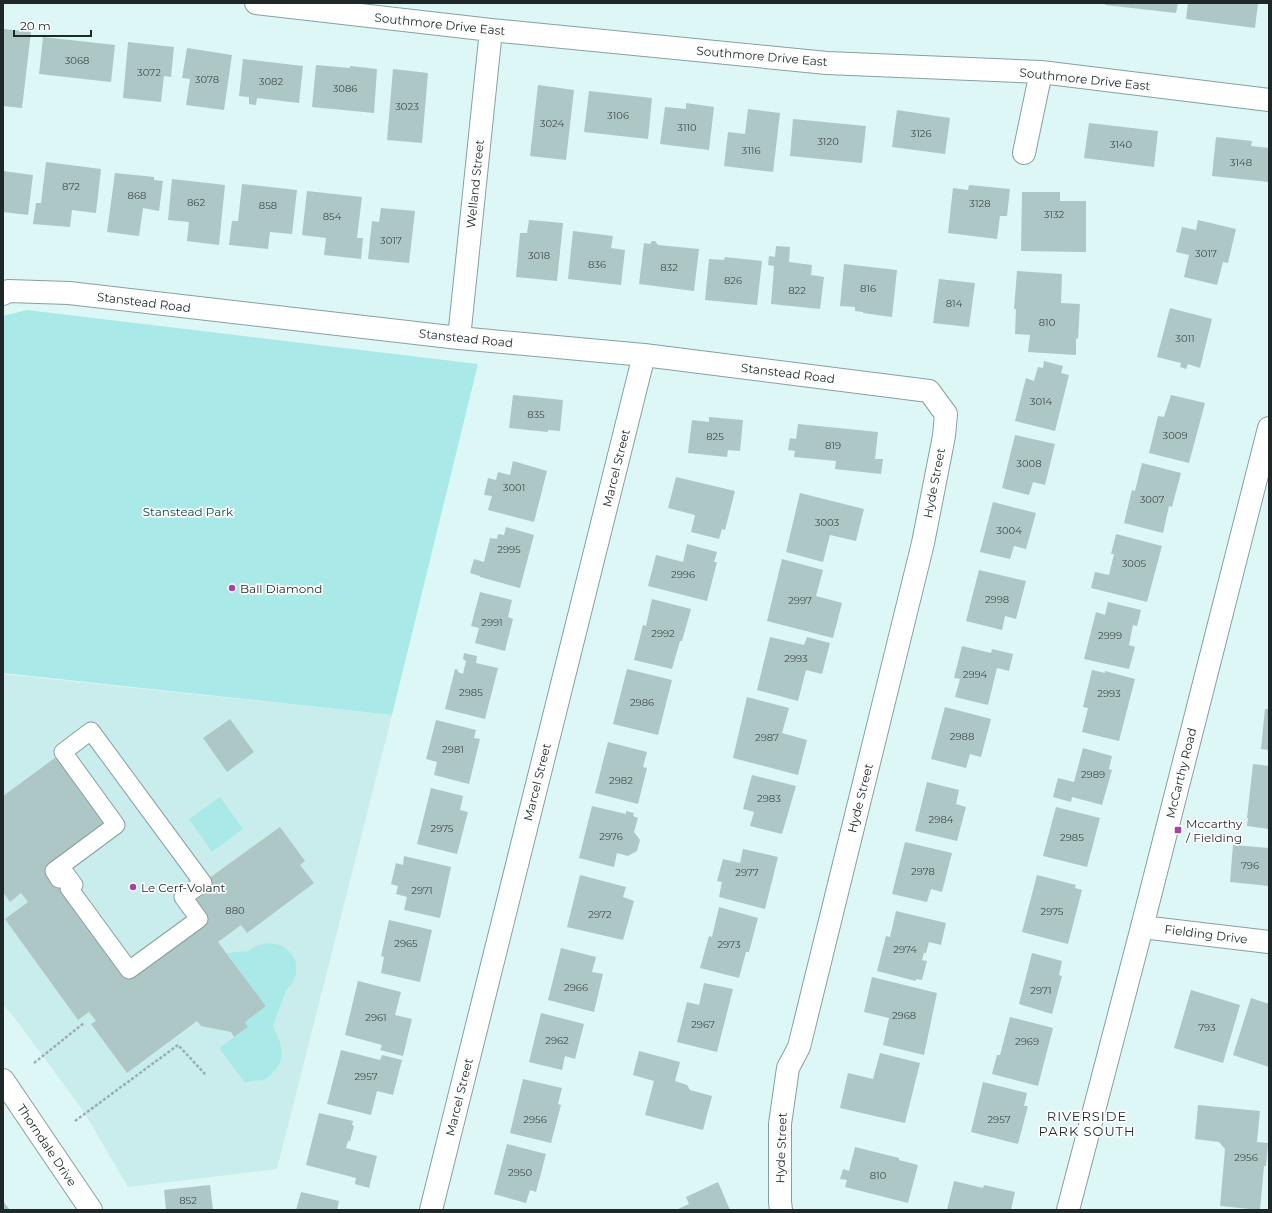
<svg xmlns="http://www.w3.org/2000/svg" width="1272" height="1213" font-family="Montserrat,sans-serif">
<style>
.built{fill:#c8edec}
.green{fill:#a9eae8}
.building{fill:#adc7c6}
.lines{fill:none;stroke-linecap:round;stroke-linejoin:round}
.pedestrian-casing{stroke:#87a09f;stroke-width:19}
.minor-casing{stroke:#87a09f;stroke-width:24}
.tertiary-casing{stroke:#87a09f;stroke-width:24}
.path{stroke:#99aead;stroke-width:2.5;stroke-dasharray:3 2;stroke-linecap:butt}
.pedestrian{stroke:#fff;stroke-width:17}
.minor{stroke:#fff;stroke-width:22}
.tertiary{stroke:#fff;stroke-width:22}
.poi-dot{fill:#a940a2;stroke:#fff;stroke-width:1.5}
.labels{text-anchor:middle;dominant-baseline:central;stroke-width:3.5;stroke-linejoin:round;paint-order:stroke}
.number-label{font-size:10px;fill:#425050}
.street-label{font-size:12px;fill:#1e2828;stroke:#fff}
.park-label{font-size:12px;fill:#084b4a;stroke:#fff}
.poi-label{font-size:12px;fill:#1e2828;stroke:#fff;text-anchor:start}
.neighbourhood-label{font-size:13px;letter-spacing:1px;fill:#1e2828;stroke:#fff}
</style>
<rect width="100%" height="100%" fill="#dcf7f6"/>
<path class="built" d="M3,674L392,715L277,1169L128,1187L84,1112L14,1017L3,1004Z"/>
<path class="green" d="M27,310L478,364L392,715L3,673V316Z
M220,797L243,829L212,852L189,819Z
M269,943L281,945L290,952L296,962V974L292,984L286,990L273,1026C281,1043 288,1057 273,1072C271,1075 267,1079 263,1080C256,1081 253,1080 245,1083L219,1048L248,1027L245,1022L266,1006L227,953L248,951L258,945Z"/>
<path class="building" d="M1105,3H1178L1176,13L1105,5Z
M1188,3H1258L1255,28L1186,19Z
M4,29L31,32L22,108L3,106V35Z
M43,37L115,45L111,82L39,74Z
M128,42L174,47L171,77L164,76L161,102L123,98Z
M187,48L232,55L224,110L186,105L190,79L182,78Z
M243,59L303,66L299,103L257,98L256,105L249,104V97L239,96Z
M316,65L350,68V66L377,69L374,113L312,107Z
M393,69L428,73L422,143L387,140Z
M538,85L574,90L566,160L530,156Z
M589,91L652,98L648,139L584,132Z
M686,103L714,107L709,150L660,144L665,107L686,109Z
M748,109L780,113L773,172L724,166L728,132L745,134Z
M897,110L950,118L945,154L892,147Z
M793,119L866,126L862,163L790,156Z
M1089,123L1158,131L1154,167L1084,158Z
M1216,137L1252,141L1251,146L1269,148V182L1212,176Z
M46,162L101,169L96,213L72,210L70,227L33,224L36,203H41Z
M3,171L33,175L28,215L3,212Z
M115,173L154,177V180L163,181L159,211L143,208L139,236L107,232Z
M172,179L225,185L219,245L187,241L189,222L168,220Z
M242,184L297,190L292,234L270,232L268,249L229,245L232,221H238Z
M969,185L1010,189L1007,216H1000L997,239L948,233L953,188L968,190Z
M307,191L362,197L357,238H363L361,259L324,255L326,238L302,235Z
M1022,192H1060V201H1086V252L1021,251Z
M381,208L415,211L409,263L368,259L372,221L379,222Z
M529,220L563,223L557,281L516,277L520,233H527Z
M1198,220L1236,229L1228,263L1223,262L1217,285L1184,277L1189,255L1176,252L1182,227L1196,230Z
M573,231L613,236L611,248L625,250L621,285L568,279Z
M652,241H655L658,245L699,249L694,291L639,284L644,243L650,244Z
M776,246L790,247L789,262L812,265L811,275L824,277L820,309L771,304L774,266L768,265L769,256L775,257Z
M725,257L762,261L757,305L705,300L709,259L724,260Z
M844,264L897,270L892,317L863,313V312L855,311V307L840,306Z
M1017,271L1062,274L1061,303L1080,304L1078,339L1076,338V355L1028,352L1030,335L1015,334L1016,309H1014Z
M939,279L975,283L969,327L933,323Z
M1170,308L1212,319L1200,368L1188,364L1186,369L1180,367L1181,363L1157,357Z
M1044,361L1063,366L1061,373L1069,375L1055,431L1015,421L1026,378L1034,381L1038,367L1043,368Z
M513,395L563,400L560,431L548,430V432L509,428Z
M1171,395L1205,403L1189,463L1149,453L1158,416L1164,417Z
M709,417L743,420L740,451L728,450L727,457L688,453L692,420L709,422Z
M798,424L878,432L875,459H883L881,474L835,469L836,461L794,457L795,451L788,450L790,438L796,439Z
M1015,435L1055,444L1045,485L1033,482L1029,495L1002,488Z
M513,461L547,471L534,522L488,510L492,496L484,495L488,478L496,480L498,472L510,475Z
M1142,463L1181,473L1172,507L1169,506L1163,533L1124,523L1132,490L1135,491Z
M676,477L735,491L725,530L722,529L719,539L691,532L695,515L668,508Z
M800,493L864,509L856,541L830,535L823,562L786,552Z
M993,502L1036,513L1026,549L1014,546L1010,559L980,552Z
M506,527L534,535L520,588L480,577V576L470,573L474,559L484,562L490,538L497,539L498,534L504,535Z
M1116,534L1162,546L1147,602L1091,588L1095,572L1109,575L1114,554H1111Z
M687,544L717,552L714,562H717L707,601L648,586L656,555L683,562Z
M782,559L823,570L816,596L842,603L833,638L767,621Z
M979,570L1026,581L1016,619L1005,616L1002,630L966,621Z
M480,592L512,600L508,617L513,619L505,651L475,643L479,628L471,626Z
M652,599L691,609L682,641H680L672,669L634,660L643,625L646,626Z
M1108,602L1141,610L1137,626L1133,625L1129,645L1135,647L1129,669L1084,659L1096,612L1105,615Z
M770,637L804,645L807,637L830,643L822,674L806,670L798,701L757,690Z
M962,646L991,653L992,649L1013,654L1009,671L997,668L988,705L955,697L960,679L954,678Z
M464,653L477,656L476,663L498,668L485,719L445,709L455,669L458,670V672L463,674L466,661L463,659Z
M627,669L672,680L658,735L613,724Z
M1092,670L1105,673V671L1135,679L1119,741L1082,732L1088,708L1083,707Z
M747,697L789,708L782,733L807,740L798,775L733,758Z
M945,707L991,719L981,757L970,754L966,768L931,759Z
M1265,709H1269V750L1261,749Z
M230,719L254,752L227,772L203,738Z
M436,720L476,730L474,738L480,739L469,784L434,775L437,762L426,759Z
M608,742L647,752L643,767L647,768L638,804L595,793Z
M1083,748L1112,756L1109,769L1112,770L1102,805L1072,797L1071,802L1053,797L1058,778L1074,782Z
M63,752L116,825L54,871L129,970L199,919L183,897L280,827L305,861L300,865L314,883L247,933L241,925L218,942L266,1006L245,1022L248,1027L234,1037L231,1032L201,1026L197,1021L127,1073L91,1024L96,1021L89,1012L78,1020L5,919L28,902L21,893L10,902L3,892V796Z
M1253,764L1269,766V829L1247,826L1248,818H1247Z
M752,775L796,786L782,834L750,826L754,812L743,809Z
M927,782L959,790L956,804L966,807L957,841L915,831Z
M431,788L463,796L460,810L468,812L457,854L417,844Z
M592,806L626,814V811L634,813L633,816L638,818L634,832L640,840L637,851L628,856L617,853L614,867L579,858Z
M1056,807L1100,818L1087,867L1043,856Z
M905,842L952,853L942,892L931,889L927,902L892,894Z
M1233,845L1269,848V886L1230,882Z
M743,849L778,857L765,909L719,897L722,882L717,881L723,859L740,863Z
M404,856L451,867L440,918L404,910L407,897L396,894L398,886L391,884L396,863L403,865Z
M580,875L626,887L623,897L634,901L623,940L567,927Z
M1037,875L1076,885L1075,888L1082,890L1068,944L1022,932Z
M719,907L758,918L749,952H746L739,978L700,968L709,936L712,937Z
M896,911L946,923L941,945L929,942L926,953H924L922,960L927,961L922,980L916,979V981L877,971L886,936L890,937Z
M389,920L432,930L420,982L381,973L384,957L381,956Z
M561,948L596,957L592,972L603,974L594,1012L548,1000Z
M1032,953L1062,961L1059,975L1062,976L1052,1014L1019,1004Z
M872,977L937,993L924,1055L883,1045L889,1018L864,1012Z
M358,981L401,992L395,1015L412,1019L403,1056L380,1050L382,1045L345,1035Z
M704,983L733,989L717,1052L677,1042L687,1002L699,1005Z
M1191,990L1240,1005L1223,1063L1174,1048Z
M1251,998L1269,1004V1067L1233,1055Z
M541,1013L584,1024L575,1059L565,1056L562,1070L529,1062Z
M1010,1017L1053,1028L1038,1086L992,1074L997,1055H1000Z
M341,1050L380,1060L382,1055L402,1060L393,1095L377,1091L371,1115L327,1104Z
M639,1051L680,1062L675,1081L687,1085L690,1090L712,1096L703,1130L645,1115L654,1081L633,1075Z
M880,1053L920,1063L905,1123L840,1108L848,1073L873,1079Z
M523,1079L562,1088L558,1104L561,1105L551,1143L510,1133Z
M983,1082L1027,1093L1024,1106H1028L1018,1144L971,1132Z
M1198,1105L1260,1111L1257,1142L1268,1143L1266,1166H1264L1260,1210L1220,1206L1225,1149L1219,1142L1195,1139Z
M319,1113L353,1121L352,1125L354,1126L350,1141H348L346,1148L377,1156L369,1188L355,1184L356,1178L306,1165Z
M507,1144L546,1154L536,1192L530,1190L526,1203L494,1194Z
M855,1147L899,1158V1160L918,1165L908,1203L845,1187L847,1180L840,1179L843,1169L849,1171Z
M954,1181L983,1188L984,1185L1015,1192L1011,1210H947Z
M718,1182L730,1210H676L689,1204L686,1197Z
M210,1185L213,1210H166L164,1190Z
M301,1192L339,1201L337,1210H296Z
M3,1201L10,1210H3Z"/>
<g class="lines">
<g class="pedestrian-casing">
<path id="pedestrian" d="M91,731L203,883L183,897L199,919L129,970L69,888L74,885L66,874L59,879L54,871L116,825L63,752Z"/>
</g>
<g class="minor-casing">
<path id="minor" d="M256,3L491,30L827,63L1041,72L1269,100
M1024,153L1041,72
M3,294L8,291L69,293L459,338L644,355L929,391L946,414L944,436L923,543L799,1047L788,1068L780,1124V1202L781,1210
M459,338L491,30
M1142,927L1269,942
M3,1080L91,1210
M431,1210L644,355"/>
</g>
<g class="tertiary-casing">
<path id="tertiary" d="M1068,1210L1142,927L1269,428"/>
</g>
<path class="path" d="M34,1063L84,1023
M75,1121L178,1045L206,1075"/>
<use href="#pedestrian" class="pedestrian"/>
<use href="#minor" class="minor"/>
<use href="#tertiary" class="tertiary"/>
</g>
<g class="poi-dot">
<circle cx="232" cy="588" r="4"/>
<rect x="1174" y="826" width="8" height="8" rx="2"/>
<circle cx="133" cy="887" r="4"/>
</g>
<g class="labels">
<g class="number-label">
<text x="77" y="60">3068</text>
<text x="149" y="72">3072</text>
<text x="207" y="79">3078</text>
<text x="271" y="81">3082</text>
<text x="345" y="88">3086</text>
<text x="407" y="106">3023</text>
<text x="618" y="115">3106</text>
<text x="552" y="123">3024</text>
<text x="687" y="127">3110</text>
<text x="921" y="133">3126</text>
<text x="828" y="141">3120</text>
<text x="1121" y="144">3140</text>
<text x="751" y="150">3116</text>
<text x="1241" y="162">3148</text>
<text x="71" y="186">872</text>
<text x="137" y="195">868</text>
<text x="196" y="202">862</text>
<text x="980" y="203">3128</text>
<text x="268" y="205">858</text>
<text x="1054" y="214">3132</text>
<text x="332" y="216">854</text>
<text x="391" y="240">3017</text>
<text x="1206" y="253">3017</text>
<text x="539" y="255">3018</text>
<text x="597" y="264">836</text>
<text x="669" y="267">832</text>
<text x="733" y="280">826</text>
<text x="868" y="288">816</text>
<text x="797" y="290">822</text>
<text x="954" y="303">814</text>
<text x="1047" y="322">810</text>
<text x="1185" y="338">3011</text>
<text x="1041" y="401">3014</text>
<text x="536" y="414">835</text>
<text x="1175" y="435">3009</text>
<text x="715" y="436">825</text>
<text x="833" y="445">819</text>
<text x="1029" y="463">3008</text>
<text x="514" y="487">3001</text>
<text x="1152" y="499">3007</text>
<text x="827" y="522">3003</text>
<text x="1009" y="530">3004</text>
<text x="509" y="549">2995</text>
<text x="1134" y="563">3005</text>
<text x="683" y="574">2996</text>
<text x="997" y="599">2998</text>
<text x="800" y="600">2997</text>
<text x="492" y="622">2991</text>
<text x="663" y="633">2992</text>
<text x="1110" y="635">2999</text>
<text x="796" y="658">2993</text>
<text x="975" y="674">2994</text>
<text x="471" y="692">2985</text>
<text x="1109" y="693">2993</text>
<text x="642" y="702">2986</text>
<text x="962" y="736">2988</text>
<text x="767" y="737">2987</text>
<text x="453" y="749">2981</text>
<text x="1093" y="774">2989</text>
<text x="621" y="780">2982</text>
<text x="769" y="798">2983</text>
<text x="941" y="819">2984</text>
<text x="442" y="828">2975</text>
<text x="611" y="836">2976</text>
<text x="1072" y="837">2985</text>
<text x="1250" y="865">796</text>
<text x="923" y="871">2978</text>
<text x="747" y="872">2977</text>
<text x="422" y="890">2971</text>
<text x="235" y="910">880</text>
<text x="1052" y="911">2975</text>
<text x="600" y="914">2972</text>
<text x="406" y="943">2965</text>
<text x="729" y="944">2973</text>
<text x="905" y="949">2974</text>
<text x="576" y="987">2966</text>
<text x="1041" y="990">2971</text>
<text x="904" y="1015">2968</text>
<text x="376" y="1017">2961</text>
<text x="703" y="1024">2967</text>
<text x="1207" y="1027">793</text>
<text x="557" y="1040">2962</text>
<text x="1027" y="1041">2969</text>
<text x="366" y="1076">2957</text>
<text x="535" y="1119">2956</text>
<text x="999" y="1119">2957</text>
<text x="1246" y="1157">2956</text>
<text x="520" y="1172">2950</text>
<text x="878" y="1175">810</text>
<text x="188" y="1200">852</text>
</g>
<g class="street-label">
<text transform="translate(440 24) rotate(6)">Southmore Drive East</text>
<text transform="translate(762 56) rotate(5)">Southmore Drive East</text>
<text transform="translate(1085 79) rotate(6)">Southmore Drive East</text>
<text transform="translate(475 184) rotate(-84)">Welland Street</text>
<text transform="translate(144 302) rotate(7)">Stanstead Road</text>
<text transform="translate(466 338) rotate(6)">Stanstead Road</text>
<text transform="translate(788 373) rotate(7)">Stanstead Road</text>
<text transform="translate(616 468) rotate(-76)">Marcel Street</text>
<text transform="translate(934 483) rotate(-79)">Hyde Street</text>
<text transform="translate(1181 773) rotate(-76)">McCarthy Road</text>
<text transform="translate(537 782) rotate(-76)">Marcel Street</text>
<text transform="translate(860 798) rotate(-76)">Hyde Street</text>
<text transform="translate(1206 934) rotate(7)">Fielding Drive</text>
<text transform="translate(459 1097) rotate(-76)">Marcel Street</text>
<text transform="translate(47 1145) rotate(56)">Thorndale Drive</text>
<text transform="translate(781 1148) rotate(-88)">Hyde Street</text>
</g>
<g class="park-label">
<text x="188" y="511">Stanstead Park</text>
</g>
<g class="poi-label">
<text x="240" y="588">Ball Diamond</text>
<text x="1186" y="823">Mccarthy<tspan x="1186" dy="14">/ Fielding</tspan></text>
<text x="141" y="887">Le Cerf-Volant</text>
</g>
<g class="neighbourhood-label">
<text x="1087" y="1116">RIVERSIDE<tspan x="1087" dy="15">PARK SOUTH</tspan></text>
</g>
</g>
<rect width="1272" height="1213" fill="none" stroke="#1e2828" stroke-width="8"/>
<path d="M14 30v6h77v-6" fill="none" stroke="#1e2828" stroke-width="2"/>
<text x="20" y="30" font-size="12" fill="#1e2828" stroke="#ffffff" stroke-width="3" paint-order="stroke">20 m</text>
</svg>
